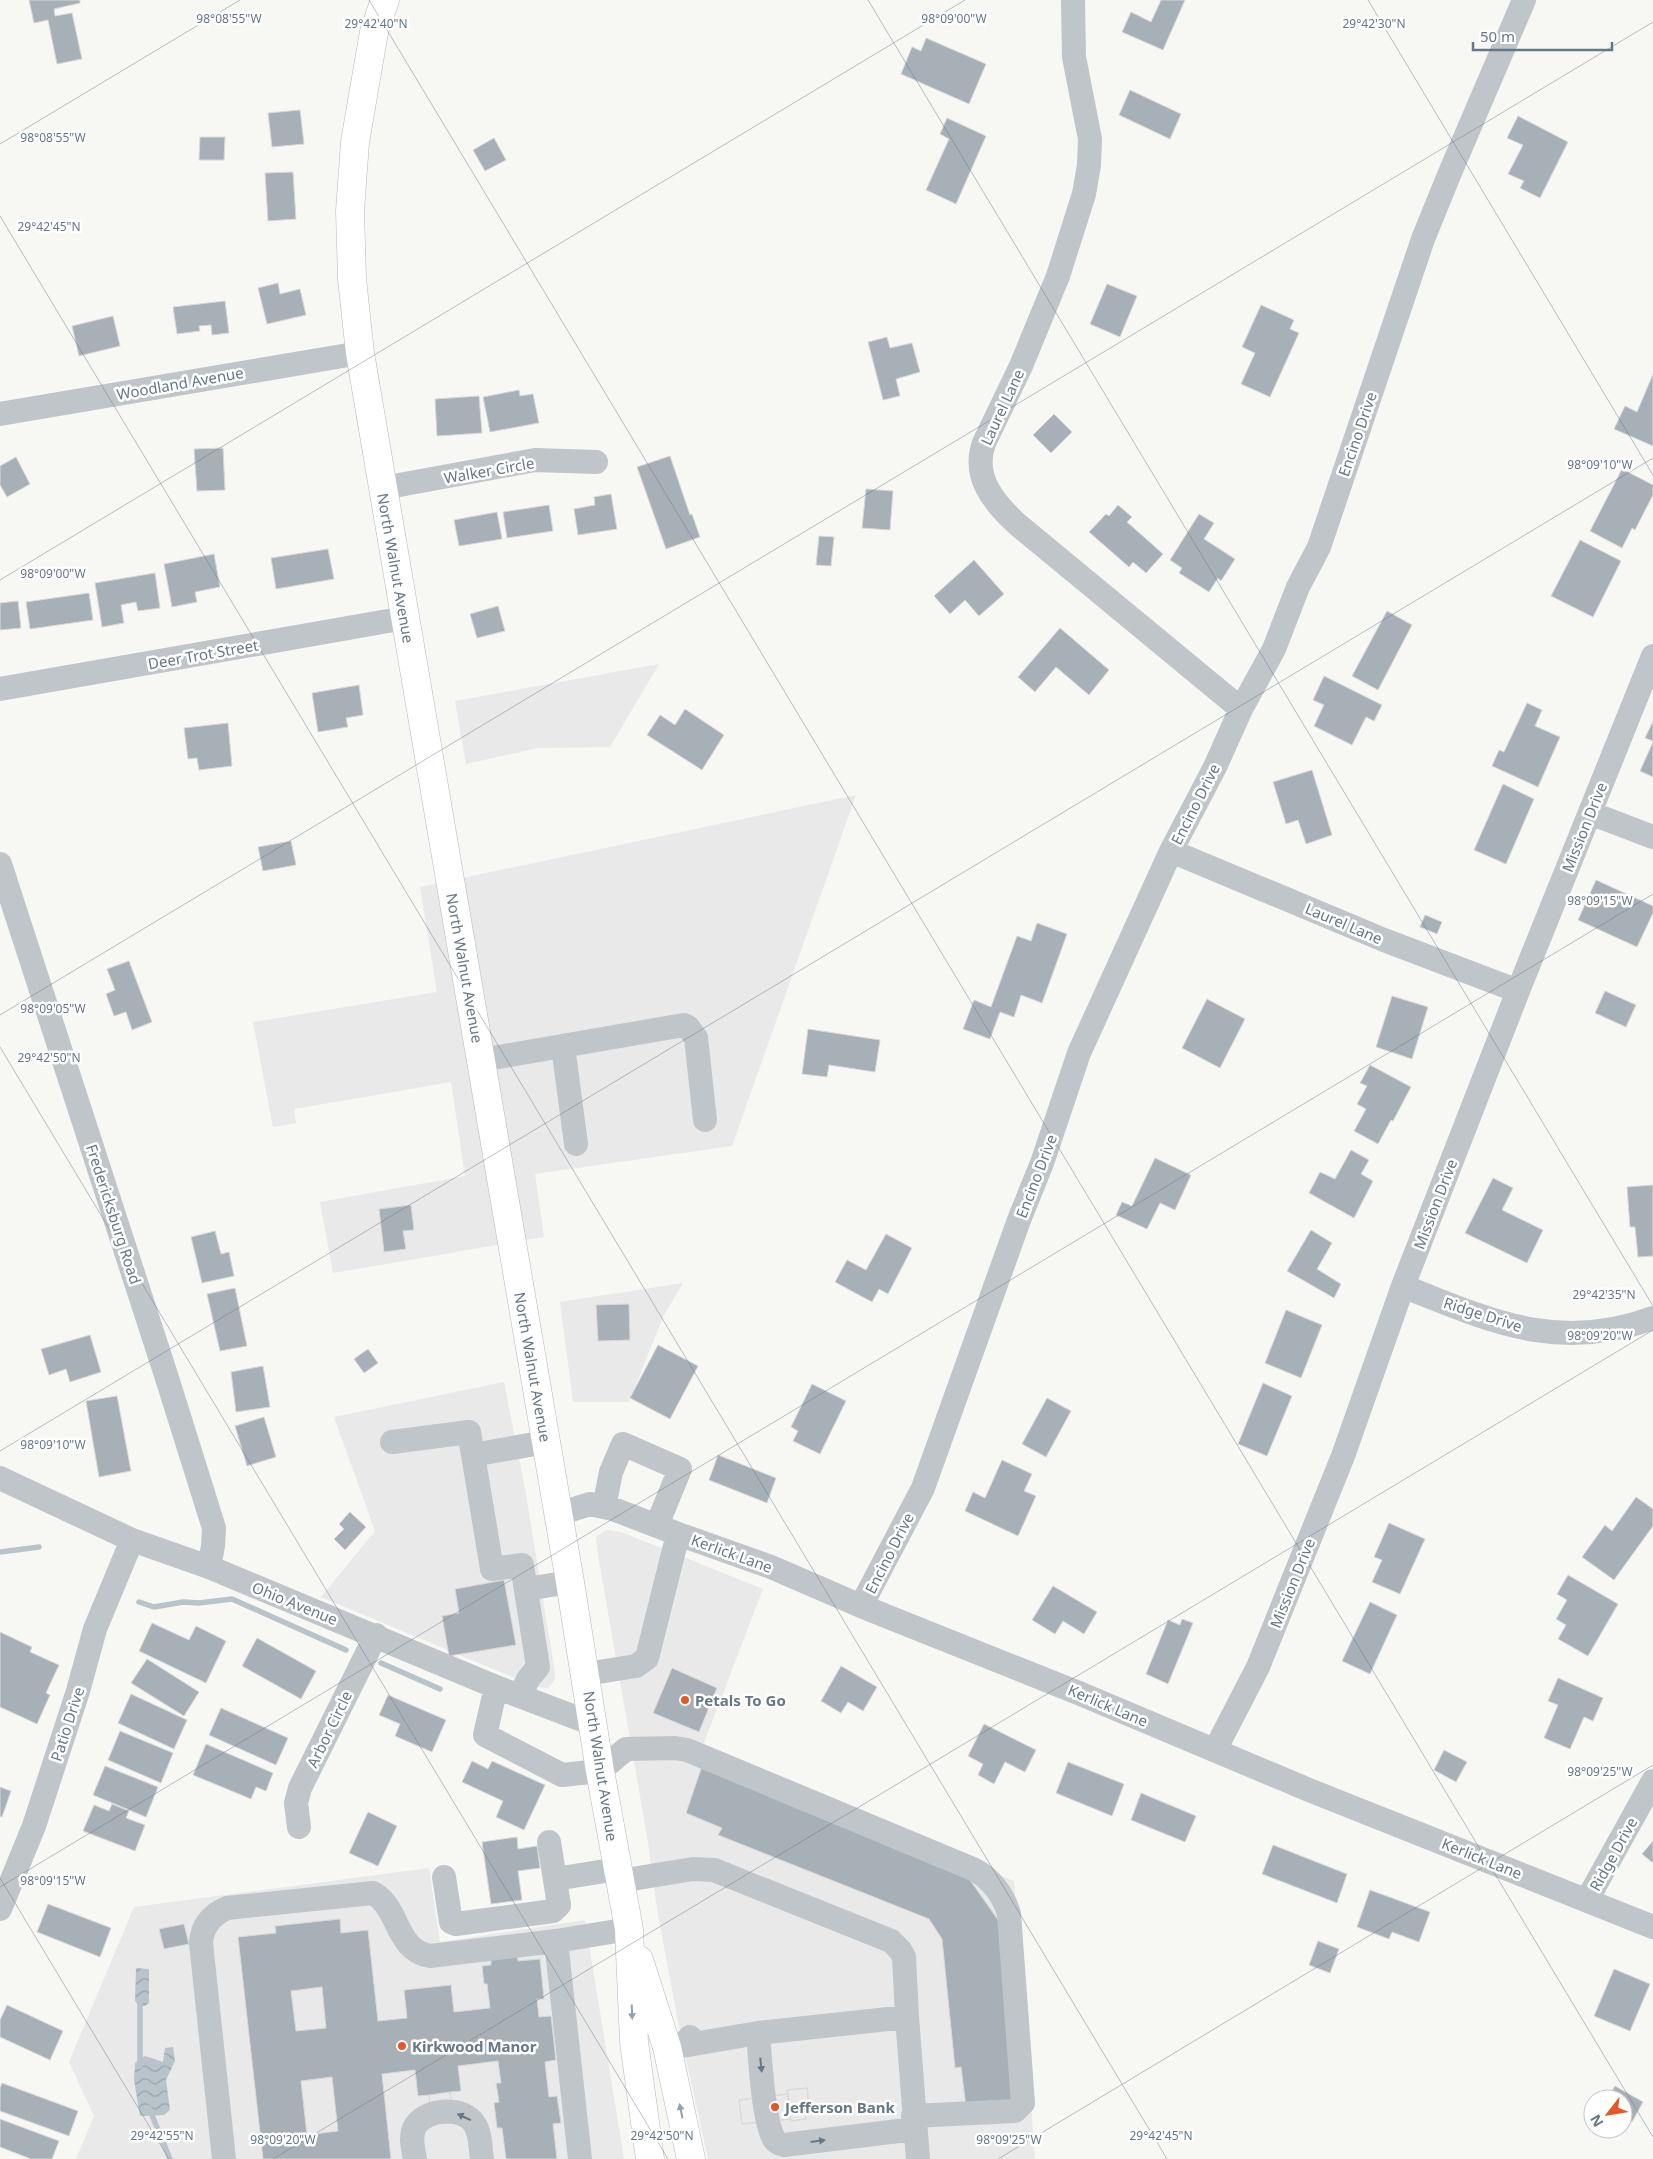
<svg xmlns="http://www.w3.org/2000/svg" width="1653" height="2159" font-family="'Noto Sans',sans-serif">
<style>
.built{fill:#e8e9e8}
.water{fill:url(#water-waves)}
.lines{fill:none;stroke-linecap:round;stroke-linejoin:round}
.stream{stroke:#b8c4c9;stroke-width:5.5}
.building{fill:#a7b0b6;stroke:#d9d9d7;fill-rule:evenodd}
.major-casing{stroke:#b4b9bd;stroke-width:29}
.minor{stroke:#c0c5c9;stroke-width:24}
.major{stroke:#fff;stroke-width:28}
.oneway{fill:#94a0aa}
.oneway2{fill:#667786}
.ticks{fill:none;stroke:#667786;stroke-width:1;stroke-opacity:0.45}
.poi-dot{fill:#e65726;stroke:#fff;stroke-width:2}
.labels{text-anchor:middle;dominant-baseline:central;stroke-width:5;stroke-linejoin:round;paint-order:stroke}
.street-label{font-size:15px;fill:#667786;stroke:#fff}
.poi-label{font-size:15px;font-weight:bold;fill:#667786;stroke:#fff;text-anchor:start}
.ticks-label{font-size:12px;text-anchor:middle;fill:#667786;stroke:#fff;stroke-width:5;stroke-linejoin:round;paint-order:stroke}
</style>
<defs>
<pattern id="water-waves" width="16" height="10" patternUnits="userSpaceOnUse" patternTransform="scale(1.25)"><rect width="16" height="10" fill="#b8c4c9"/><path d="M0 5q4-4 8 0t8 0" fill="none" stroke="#99a4a9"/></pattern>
</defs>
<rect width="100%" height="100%" fill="#f7f7f4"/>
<path class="built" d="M659,664L610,747L538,748L466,764L455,701Z
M856,795L732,1146L535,1174L544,1237L333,1273L320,1202L465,1176L451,1082L294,1109L296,1123L273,1127L253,1022L437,992L420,887Z
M683,1283L663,1317L629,1402H573L560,1302Z
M504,1382L526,1494L555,1674L554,1681L548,1688L536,1687L321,1597L375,1531L334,1417Z
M606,1530L621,1532L763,1589L702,1748L1014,1881L1035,2159H708L678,2022L657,1909L648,1842L598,1555L596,1537Z
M429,1868L440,1942L585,1920L624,2159H76L94,2116L69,2062L134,1907Z"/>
<path class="water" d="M136,1968L149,1969V2003L145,2006H139L135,2001Z
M173,2047L175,2061L166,2080L170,2110L164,2115L140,2116L134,2080L135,2063L145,2056L163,2062L165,2048Z"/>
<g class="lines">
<path class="stream" d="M0,1552L39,1547
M139,1602L154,1607L183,1602L199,1603L232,1599L346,1650
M381,1663L440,1689
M140,2066V2000
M149,2108L170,2159"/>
</g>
<path class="building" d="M29,0H80V3L54,9L55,16L72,13L82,59L57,64L48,20L34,23Z
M1161,0H1185L1163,50L1122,32L1131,12L1151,22Z
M926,38L986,64L969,104L901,74L912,47L921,51Z
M1130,90L1181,114L1170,139L1119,115Z
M300,110L304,144L272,147L268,113Z
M1518,116L1568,142L1540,198L1520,188L1524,181L1508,174L1523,145L1507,138Z
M947,118L986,136L956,204L926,190L949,139L940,134Z
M200,137H225L224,160H199Z
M494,138L506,160L485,171L473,150Z
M293,172L296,219L268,221L265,173Z
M278,283L280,294L300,289L306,315L267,324L258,288Z
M1107,284L1137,296L1120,337L1090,324Z
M225,301L229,333L212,335L211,325L199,326L200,331L177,334L173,307Z
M1261,305L1294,320L1290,329L1299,333L1270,397L1241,384L1255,353L1242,347Z
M113,316L120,346L79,356L72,326Z
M887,337L890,348L912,343L920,372L896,379L900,396L883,400L868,342Z
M1653,374V446L1614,429L1625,406L1637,412Z
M519,390L520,396L533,394L539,423L490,432L483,397Z
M479,396L482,433L437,436L435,399Z
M1054,414L1072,432L1051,453L1033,435Z
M223,448L225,490L197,491L194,449Z
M670,456L690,515L692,514L700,537L666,549L637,467Z
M16,457L30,484L7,497L0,485V466Z
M1622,469L1653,485V495L1635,530L1632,528L1622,548L1590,531Z
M866,489L893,491L890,530L862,528Z
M611,494L617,529L578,535L574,509L595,505L594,497Z
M549,505L553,531L507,538L503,512Z
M1118,505L1132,517L1127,522L1163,554L1146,573L1133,562L1129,567L1089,532L1106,514L1109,516Z
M497,512L502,539L459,546L454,520Z
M1199,514L1214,523L1204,539L1235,559L1221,581L1218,578L1209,592L1179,573L1182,568L1170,560Z
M819,536L834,537L831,566L816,565Z
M1580,540L1621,561L1593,617L1551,596Z
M328,549L334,579L276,589L271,558Z
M214,554L220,587L195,592L197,602L172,607L164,564Z
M974,560L1004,594L979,616L965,600L950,614L934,596Z
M155,573L160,608L138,611L136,602L121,605L124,623L102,627L95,583Z
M89,593L93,620L30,629L26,602Z
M18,601L21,628L0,630V603Z
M498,606L505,631L477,638L470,614Z
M1387,611L1412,625L1378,690L1352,676Z
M1060,628L1109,670L1089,695L1056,667L1035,692L1018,677Z
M1324,676L1382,705L1374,721L1366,717L1352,745L1314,726L1324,705L1313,700Z
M359,685L363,715L346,718L348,727L318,732L312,693Z
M1527,703L1542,710L1535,726L1560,737L1538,787L1492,766L1499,750L1504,752Z
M685,709L724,735L702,770L647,735L660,715L675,725Z
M1653,721V741L1645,738Z
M228,723L232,766L199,770L197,758L188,759L184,728Z
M1653,742V777L1640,771Z
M1312,770L1332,835L1306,844L1298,820L1286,824L1273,782Z
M1503,784L1534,799L1506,864L1474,850Z
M291,841L296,865L263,871L258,847Z
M1596,880L1653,906V913L1637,947L1578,920Z
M1425,915L1442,922L1437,934L1420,927Z
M1037,923L1067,934L1042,1003L1021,995L1014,1017L1000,1012L990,1039L963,1029L974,1000L991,1007L1017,936L1031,941Z
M129,961L152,1022L132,1030L126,1012L114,1016L106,994L115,990L107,969Z
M1605,991L1636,1005L1626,1027L1595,1013Z
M1392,996L1428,1007L1412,1059L1376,1047Z
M1207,999L1245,1019L1220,1068L1182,1048Z
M808,1029L880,1040L875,1072L829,1065L827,1077L802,1074Z
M1370,1065L1411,1087L1393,1121L1391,1120L1378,1144L1354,1131L1366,1109L1357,1104L1367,1086L1360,1083Z
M1351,1150L1369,1160L1361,1174L1373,1181L1354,1218L1309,1193L1320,1172L1335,1179Z
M1155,1158L1191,1175L1175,1210L1160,1203L1147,1229L1116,1215L1122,1202L1132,1206Z
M1493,1178L1513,1188L1502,1210L1543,1230L1527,1263L1465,1233Z
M1653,1185V1256L1638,1257L1635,1227H1630L1627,1187Z
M411,1205L414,1230L403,1231L406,1249L384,1252L379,1209Z
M1311,1230L1332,1243L1317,1269L1341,1284L1334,1298L1287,1271Z
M215,1231L221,1254L229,1252L234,1276L202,1283L191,1237Z
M886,1234L912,1248L888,1294L879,1289L872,1302L835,1282L847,1260L866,1270Z
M235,1288L247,1346L220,1351L207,1294Z
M629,1304L630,1340L598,1341L596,1305Z
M1286,1310L1322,1325L1301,1378L1265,1363Z
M90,1335L101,1372L70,1382L66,1369L49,1375L41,1349Z
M658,1345L698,1366L670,1419L630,1398Z
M368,1349L378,1363L364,1373L354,1359Z
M263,1366L270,1407L236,1412L231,1372Z
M1263,1383L1292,1396L1267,1456L1238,1444Z
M812,1384L846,1401L820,1454L793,1441L798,1431L791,1427Z
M117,1396L131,1471L99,1477L86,1401Z
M1047,1398L1071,1411L1046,1457L1022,1444Z
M264,1417L276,1457L247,1466L235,1426Z
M718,1455L776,1478L767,1503L709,1480Z
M1002,1460L1032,1474L1024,1491L1036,1496L1018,1536L965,1511L973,1492L985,1498Z
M1636,1497L1653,1509V1526L1614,1580L1582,1557L1605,1525L1612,1531Z
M350,1512L366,1527L345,1550L334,1539L344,1529L339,1524Z
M1389,1523L1425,1539L1400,1594L1372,1582L1382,1560L1374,1557Z
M1568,1575L1618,1604L1588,1656L1558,1639L1566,1625L1556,1619L1567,1600L1557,1594Z
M504,1580L516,1645L449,1656L442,1616L459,1613L455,1589Z
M1053,1586L1097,1612L1084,1634L1063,1621L1055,1634L1032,1620Z
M1370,1602L1397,1615L1370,1674L1342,1661Z
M1182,1619L1193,1623L1168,1684L1146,1674L1168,1620L1180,1625Z
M152,1623L189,1640L196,1626L226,1641L206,1683L139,1651Z
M0,1632L32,1647L30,1652L59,1665L46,1693L50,1695L37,1724L0,1707Z
M257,1638L316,1671L301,1699L242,1666Z
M147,1659L199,1692L184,1716L131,1683Z
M841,1666L877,1687L863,1711L848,1702L841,1713L821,1701Z
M672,1668L717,1688L699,1732L653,1713Z
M1558,1678L1603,1698L1593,1721L1584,1717L1570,1749L1544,1738L1558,1705L1548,1701Z
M131,1694L187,1720L174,1749L118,1723Z
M388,1695L446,1720L432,1752L395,1736L400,1724L379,1715Z
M221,1708L288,1738L276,1765L209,1735Z
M984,1724L1036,1750L1025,1772L1005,1762L994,1784L978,1775L983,1764L968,1756Z
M120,1731L173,1753L161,1783L108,1760Z
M206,1744L273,1773L266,1791L256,1787L251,1799L193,1775Z
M1444,1750L1467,1762L1456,1782L1434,1770Z
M472,1761L488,1769L492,1761L545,1785L524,1830L496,1817L503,1801L462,1782Z
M1068,1762L1124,1784L1112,1816L1056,1793Z
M105,1766L158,1787L146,1817L93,1795Z
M702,1766L965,1873L1001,1924L1013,2104L966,2107L961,2067L955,2068L942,1939L929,1919L718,1835L722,1828L686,1813Z
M0,1787L11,1791L2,1817L0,1816Z
M1141,1793L1196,1816L1185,1842L1131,1820Z
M112,1804L129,1811L126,1818L145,1825L135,1851L83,1831L94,1805L109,1811Z
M368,1812L397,1826L378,1866L349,1853Z
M517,1837L518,1849L537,1846L540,1868L518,1871L522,1900L491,1904L482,1842Z
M1653,1841V1863L1642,1854Z
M1273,1845L1347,1874L1337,1903L1262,1874Z
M1370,1890L1430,1912L1419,1942L1392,1932L1389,1939L1357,1927Z
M48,1904L111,1928L100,1957L37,1932Z
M340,1919L341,1933L368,1930L378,2021L407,2018L404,1990L451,1985L454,2012L490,2008L487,1984H484L482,1966L491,1965V1959L517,1956L518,1961L540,1959L544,1999H537L539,2017L551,2016L556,2060L545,2062L549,2097L557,2096L561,2123L553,2124L557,2159H506L502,2128H497L494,2103L499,2102L496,2083H501L498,2061L458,2066L461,2091L450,2092L454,2122L432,2124L429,2095L418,2096L415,2070L382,2074L391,2159H263L238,1937L276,1933L275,1926ZM322,1987L326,2028L296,2031L291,1991ZM332,2077L338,2131L307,2135L301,2081Z
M184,1924L189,1944L164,1949L159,1929Z
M1318,1941L1339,1949L1330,1973L1309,1965Z
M1614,1969L1650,1984L1630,2031L1594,2016Z
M7,2005L63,2031L50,2060L0,2037V2020Z
M2,2083L78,2111L69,2136L0,2111V2088Z
M1615,2086L1643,2102L1632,2122L1623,2117V2099H1607Z
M807,2088L810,2113L805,2114L806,2119L791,2121V2119L742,2124L739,2100L788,2094L787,2090Z
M807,2088L810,2113L805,2114L806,2119L791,2121L787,2090Z
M450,2092L454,2122L432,2124L429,2095Z
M788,2094L791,2119L742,2124L739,2100Z
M0,2119L59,2141L52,2159H31L0,2147Z"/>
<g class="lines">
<g class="major-casing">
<path id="major" d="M385,0L374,32L355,142L350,211L352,279L360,353L570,1582L600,1771L629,1929L634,2042L650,2159
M639,1960L667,2047L691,2159"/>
</g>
<path class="minor" d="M1073,0L1074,57L1090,139L1089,165L1084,194L1058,276L1021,366L984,443C972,476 993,502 1017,524L1241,709
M0,414L360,353
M383,488L535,460L596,462
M0,689L405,618
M1590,813L1653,837
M1171,851L1384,940L1518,991
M0,864L167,1378L214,1528L213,1546L209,1567
M563,1046L576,1144
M481,1060L684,1025L688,1027L696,1038L705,1120
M1403,1286C1491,1321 1558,1353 1653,1318
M392,1442L469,1432L473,1455L546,1442
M473,1455L492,1569L522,1565L538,1667L529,1678L519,1696
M0,1478L132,1540L209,1567L496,1687L593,1724
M604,1507L611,1472L623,1444L680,1469L657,1525
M558,1514L590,1504L613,1509L678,1534L771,1567L861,1606L1081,1694L1309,1790L1653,1927
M526,1589L570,1582
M861,1606L923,1488L1019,1220L1042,1163L1079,1053L1171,851L1215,767L1241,709L1274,649L1298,587L1319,547L1423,239L1449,175L1524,0
M586,1674L636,1666L647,1658L678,1534
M496,1687L485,1735L562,1775L600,1771L626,1749L675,1748L687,1750L973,1869C991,1878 1004,1896 1009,1914L1023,2103L1015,2111L913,2116
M1215,1750L1258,1667L1343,1456L1403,1286L1518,991L1653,656
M299,1827L296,1803L300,1788L376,1635
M444,1877L451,1922L456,1924L553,1911L559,1905L549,1842
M555,1879L618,1869
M620,1881L693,1869L714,1870L891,1941L900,1950L904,1957L907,2017L918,2159
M1587,1900L1653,1781
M0,1909L34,1826L78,1691L95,1629L132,1540
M556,1941L580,2159
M758,2033C760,2057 763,2120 774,2139C777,2143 779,2144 784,2145L915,2129
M690,2037L682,2046L758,2033L907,2017
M224,2159L201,1943C202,1926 211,1915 227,1908L373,1893C400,1908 395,1950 430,1956L556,1941L629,1929
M415,2159C413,2148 409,2135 416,2125C427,2108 465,2106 475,2125C481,2134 480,2148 482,2159"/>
<use href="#major" class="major"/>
</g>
<defs><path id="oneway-solid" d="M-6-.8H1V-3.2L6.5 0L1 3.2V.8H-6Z" transform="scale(1.25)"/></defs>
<g class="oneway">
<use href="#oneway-solid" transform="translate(632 2012) rotate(88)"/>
<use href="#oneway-solid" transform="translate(681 2111) rotate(-102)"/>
</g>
<g class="oneway2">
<use href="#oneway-solid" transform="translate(761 2065) rotate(84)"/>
<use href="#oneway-solid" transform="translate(464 2117) rotate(-155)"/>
<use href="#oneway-solid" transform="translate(818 2141) rotate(-7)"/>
</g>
<path class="ticks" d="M369,0L1653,2137M868,0L1653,1306M1368,0L1653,475M0,144L240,0M0,216L1167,2159M0,580L965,0M0,1015L1653,22M0,1047L668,2159M0,1451L1653,458M0,1878L169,2159M0,1887L1653,894M273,2159L1653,1330M998,2159L1653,1765"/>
<g class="poi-dot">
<circle cx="685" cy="1700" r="5"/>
<circle cx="402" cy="2046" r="5"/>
<circle cx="775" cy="2107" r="5"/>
</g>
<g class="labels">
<g class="street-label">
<text transform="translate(180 383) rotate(-10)">Woodland Avenue</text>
<text transform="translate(1002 407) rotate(-65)">Laurel Lane</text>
<text transform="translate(1357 434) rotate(-71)">Encino Drive</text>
<text transform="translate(489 470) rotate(-10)">Walker Circle</text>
<text transform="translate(396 568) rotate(80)">North Walnut Avenue</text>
<text transform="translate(203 654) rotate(-10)">Deer Trot Street</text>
<text transform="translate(1195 804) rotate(-63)">Encino Drive</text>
<text transform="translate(1584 827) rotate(-68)">Mission Drive</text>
<text transform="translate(1344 923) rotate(23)">Laurel Lane</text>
<text transform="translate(465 968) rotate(80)">North Walnut Avenue</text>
<text transform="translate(1036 1176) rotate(-69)">Encino Drive</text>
<text transform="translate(1435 1204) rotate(-69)">Mission Drive</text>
<text transform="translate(114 1214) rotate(72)">Fredericksburg Road</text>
<text transform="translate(1483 1314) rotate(18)">Ridge Drive</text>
<text transform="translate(533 1367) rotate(80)">North Walnut Avenue</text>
<text transform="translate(732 1553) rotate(20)">Kerlick Lane</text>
<text transform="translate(889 1553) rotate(-63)">Encino Drive</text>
<text transform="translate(1292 1583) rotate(-68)">Mission Drive</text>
<text transform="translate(295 1603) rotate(22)">Ohio Avenue</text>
<text transform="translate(1108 1705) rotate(23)">Kerlick Lane</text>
<text transform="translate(67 1724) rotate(-72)">Patio Drive</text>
<text transform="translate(329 1729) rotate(-64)">Arbor Circle</text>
<text transform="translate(601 1766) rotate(81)">North Walnut Avenue</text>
<text transform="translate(1613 1854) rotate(-61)">Ridge Drive</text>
<text transform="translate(1482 1858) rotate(22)">Kerlick Lane</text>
</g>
<g class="poi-label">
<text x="695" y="1700">Petals To Go</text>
<text x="412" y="2046">Kirkwood Manor</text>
<text x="785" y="2107">Jefferson Bank</text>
</g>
</g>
<g class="ticks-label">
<text x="229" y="23">98°08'55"W</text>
<text x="954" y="23">98°09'00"W</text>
<text x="1374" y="28">29°42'30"N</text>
<text x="376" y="28">29°42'40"N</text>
<text x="53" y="142">98°08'55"W</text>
<text x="49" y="231">29°42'45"N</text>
<text x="1600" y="469">98°09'10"W</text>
<text x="53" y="578">98°09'00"W</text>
<text x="1600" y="905">98°09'15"W</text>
<text x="53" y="1013">98°09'05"W</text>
<text x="49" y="1062">29°42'50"N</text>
<text x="1604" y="1299">29°42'35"N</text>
<text x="1600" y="1340">98°09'20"W</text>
<text x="53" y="1449">98°09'10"W</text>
<text x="1600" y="1776">98°09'25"W</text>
<text x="53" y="1885">98°09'15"W</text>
<text x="162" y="2140">29°42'55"N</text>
<text x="662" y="2140">29°42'50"N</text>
<text x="1161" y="2140">29°42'45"N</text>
<text x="283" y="2144">98°09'20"W</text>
<text x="1009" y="2144">98°09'25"W</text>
</g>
<g transform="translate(1608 2114) rotate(239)"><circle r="24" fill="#ffffff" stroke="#c2c9cf"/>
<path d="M0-4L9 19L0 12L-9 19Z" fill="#e65726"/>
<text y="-8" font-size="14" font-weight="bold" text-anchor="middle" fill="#667786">N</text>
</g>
<path d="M1473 42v8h139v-8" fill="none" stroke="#667786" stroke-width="2.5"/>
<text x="1480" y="42" font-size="15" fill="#667786" stroke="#ffffff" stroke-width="4" paint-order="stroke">50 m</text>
</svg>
